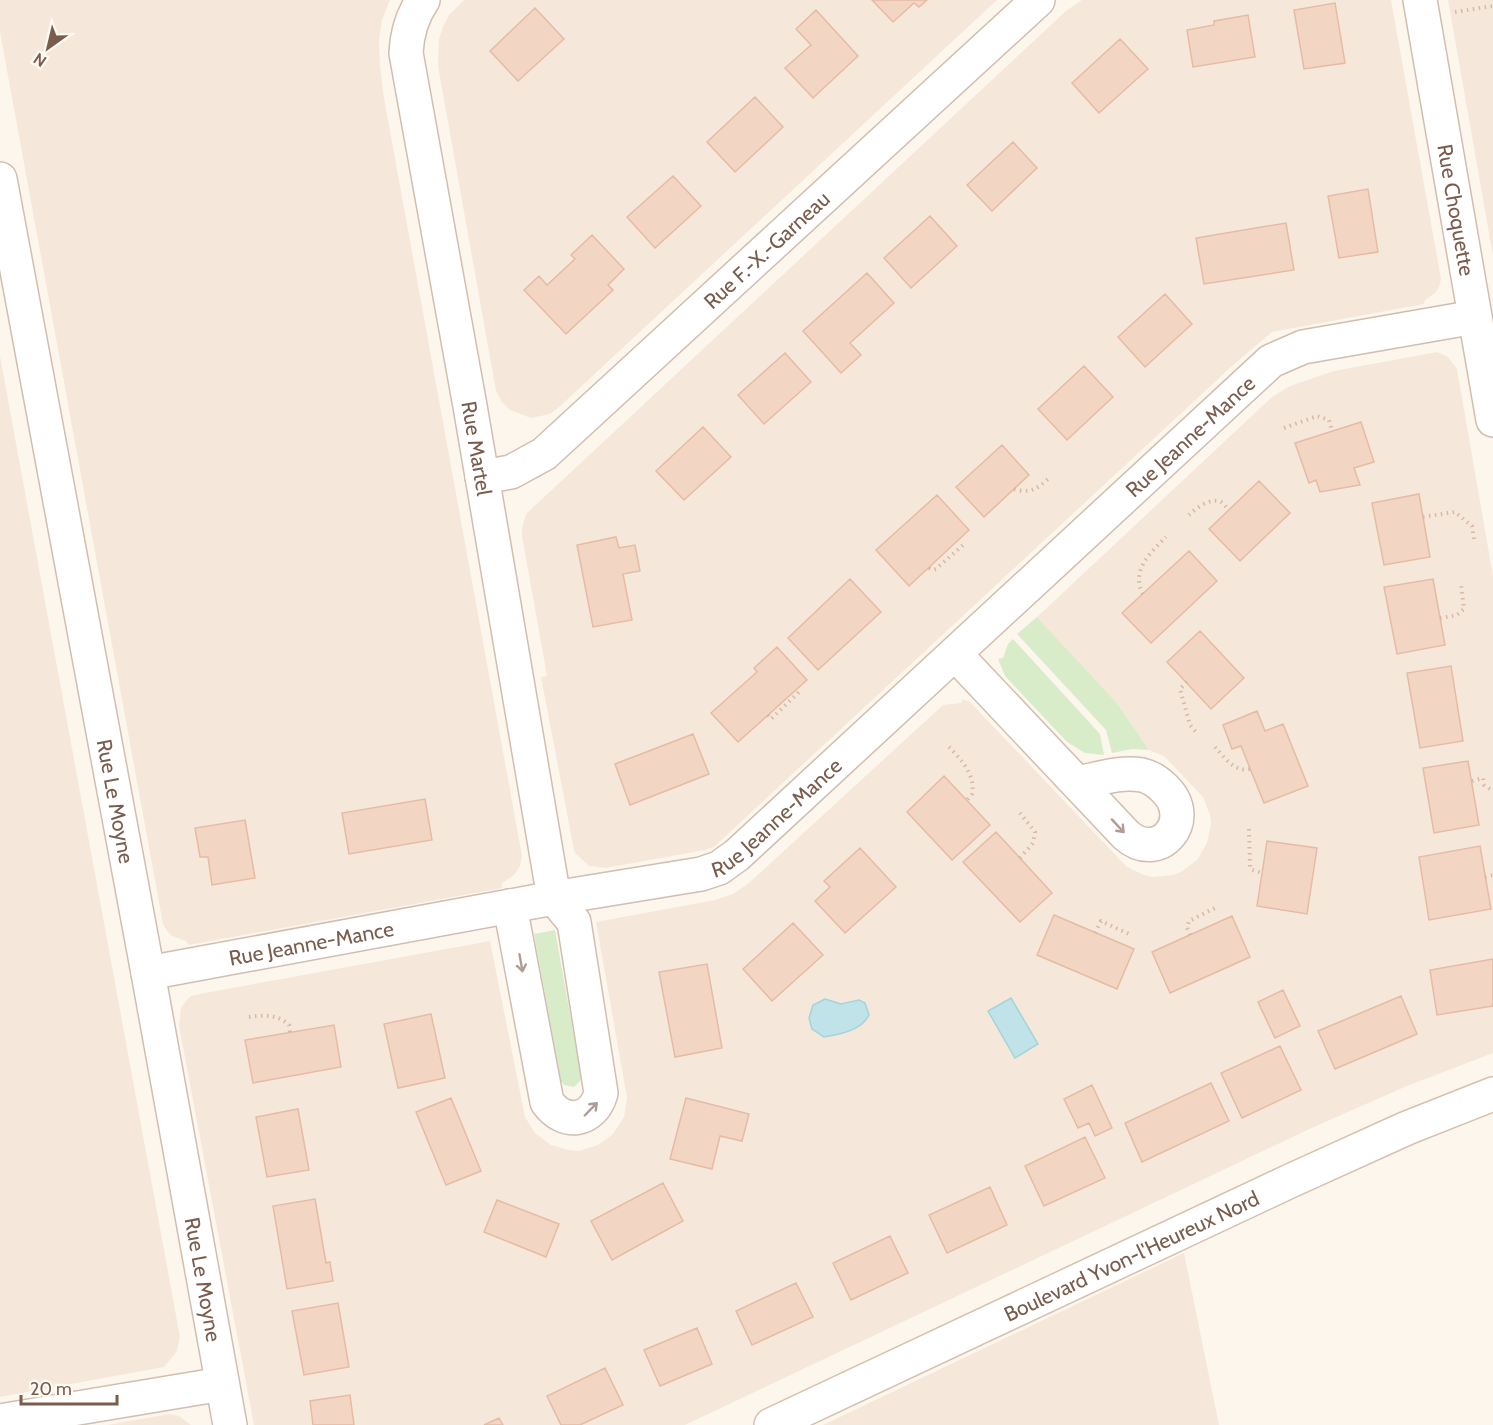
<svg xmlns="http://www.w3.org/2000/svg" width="1493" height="1425" font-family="Cabin,sans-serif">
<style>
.residential{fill:#f5e8da}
.green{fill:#d8ecc9}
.water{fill:#bfe3e8;stroke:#a5d3da;stroke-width:1.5}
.building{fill:#f3d5c3;stroke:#e6bba3;stroke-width:1.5}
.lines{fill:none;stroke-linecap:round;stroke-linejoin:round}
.street-casing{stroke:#d1beb0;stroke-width:36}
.secondary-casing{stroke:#d6c0b0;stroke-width:36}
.path{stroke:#d9b8a5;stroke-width:4;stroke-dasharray:1.5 4.5;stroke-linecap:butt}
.street{stroke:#fff;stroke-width:33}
.secondary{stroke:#fff;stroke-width:33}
.oneway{stroke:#af9d94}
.labels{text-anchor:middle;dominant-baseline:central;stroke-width:4.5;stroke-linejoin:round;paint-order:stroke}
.street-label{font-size:21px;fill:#7a5c4d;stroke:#fffaf3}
</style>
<rect width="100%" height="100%" fill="#fdf6ec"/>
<path class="residential" d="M0,0H390L382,20L379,40L380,67L384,98L522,856L520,866L514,875L502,883V888L189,945L186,941L172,936L167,931L163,924L0,32Z
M464,0H997L558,408L550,414L531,418L510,410L502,402L496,391L438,66L439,39L443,27L449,15Z
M1082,0H1391L1441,279L1439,287L1435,293L1425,300L1424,304L1272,332L1232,366L715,846L705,850L606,868L589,866L575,853L573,845L541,677L547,676L522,536V528L526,514L1066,11Z
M1448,0H1493V256Z
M1437,352L1448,357L1457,369L1493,576V1053L1407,1086L1316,1126L685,1425H254L179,1026L181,1008L186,1001L191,996L205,993L490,941L525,1117L535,1133L551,1145L569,1150L579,1151L598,1145L613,1134L624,1117L627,1098L596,922L715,900L733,894L749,883L943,705L961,703L963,699L970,702L1127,867L1144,875L1153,877L1173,875L1181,872L1197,860L1207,843L1211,824L1210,815L1203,797L1164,756L1149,750L1117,703L1037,617L1272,397L1290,386L1334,371Z
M0,356L180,1337L177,1351L164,1367L0,1397Z
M1184,1253L1219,1425H823Z
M170,1414L179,1416L191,1425H107Z"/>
<path class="green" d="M1037,617L1117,703L1149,750L1132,749L1112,753L1106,730L1017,634Z
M1013,639L1100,734L1104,755L1085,753L1067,742L1005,676L998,659L1003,658L1008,644Z
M555,930L581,1076L580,1081L574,1087L564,1085L561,1081L534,934Z"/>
<path class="water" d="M1011,998L1038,1044L1015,1058L988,1011Z
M825,999L841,1004L859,1000L865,1003L869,1015C861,1031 840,1034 824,1037L812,1029L809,1018L813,1005Z"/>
<path class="building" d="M872,0H927L919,7L914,3L893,22Z
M1335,3L1345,63L1304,69L1294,10Z
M535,8L564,39L518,81L490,51Z
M816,10L858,56L813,98L785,68L811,45L796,29Z
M1248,15L1255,57L1193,67L1187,30L1214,25V21Z
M1120,39L1148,69L1099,113L1072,83Z
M755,97L783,127L735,172L707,142Z
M1013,142L1037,168L992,211L967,185Z
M673,176L701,206L655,248L627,217Z
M1368,189L1378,252L1339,258L1328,196Z
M930,216L957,246L911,288L884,258Z
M1286,223L1294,270L1204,284L1196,238Z
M592,235L624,269L608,285L613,290L566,334L524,290L539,276L547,285L575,259L571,255Z
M867,273L894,303L850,343L861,355L841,373L803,331Z
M1165,294L1192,324L1145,367L1118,337Z
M785,353L811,382L764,424L738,395Z
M1084,366L1113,397L1067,440L1038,409Z
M1361,422L1374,462L1354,468L1360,485L1320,492L1316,480L1309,483L1295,443Z
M703,427L731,457L684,500L656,471Z
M1002,445L1029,475L984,517L956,487Z
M1259,481L1290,513L1240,561L1209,529Z
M1419,494L1430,557L1384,565L1372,503Z
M937,495L969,530L909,586L876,550Z
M616,537L619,548L635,545L640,571L623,574L632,620L593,627L577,545Z
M1189,551L1217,581L1151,643L1122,613Z
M850,579L881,612L818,670L788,638Z
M1433,579L1445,645L1397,654L1384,587Z
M1200,631L1244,678L1211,709L1167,662Z
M777,647L807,680L738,742L711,713L757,672L754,668Z
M1451,666L1463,741L1420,748L1407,673Z
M1257,711L1265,731L1283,724L1308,786L1264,803L1241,746L1232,749L1223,725Z
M693,734L709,774L630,805L615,764Z
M1468,761L1479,825L1434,833L1423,768Z
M944,776L990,825L952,860L907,812Z
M425,799L432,840L349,854L342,813Z
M245,820L255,878L212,885L208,857H200L195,828Z
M996,832L1052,893L1020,922L963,862Z
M1267,841L1317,848L1307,914L1257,906Z
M1480,846L1491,909L1429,920L1419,857Z
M860,848L896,887L845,933L815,901L830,887L824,881Z
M1054,915L1134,949L1117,989L1037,955Z
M1232,916L1250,957L1170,993L1152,952Z
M793,923L823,955L772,1001L743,969Z
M1493,959V1006L1437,1015L1430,970Z
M707,964L722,1048L675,1057L659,972Z
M1283,990L1300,1026L1275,1038L1258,1002Z
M1401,996L1417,1034L1335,1069L1318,1031Z
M431,1014L445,1078L398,1088L384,1024Z
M334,1025L341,1067L253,1083L245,1040Z
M1280,1046L1301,1090L1242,1118L1221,1073Z
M1211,1083L1229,1121L1142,1162L1125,1123Z
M1092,1085L1112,1128L1095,1136L1089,1123L1078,1128L1064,1099Z
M451,1098L481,1171L446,1185L416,1112Z
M686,1098L749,1114L742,1141L720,1136L712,1169L670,1159Z
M298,1109L309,1170L267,1177L256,1117Z
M1085,1137L1105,1178L1044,1206L1025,1166Z
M663,1183L683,1221L612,1260L591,1221Z
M990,1187L1007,1225L947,1253L929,1215Z
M315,1199L326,1263L330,1262L333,1281L287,1289L273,1206Z
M497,1200L559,1224L546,1257L484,1232Z
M890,1236L908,1273L851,1300L833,1263Z
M796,1283L813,1317L752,1345L736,1311Z
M338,1303L349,1367L304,1375L292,1311Z
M697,1328L712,1364L660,1386L644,1350Z
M605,1368L623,1405L580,1425H561L547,1396Z
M350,1395L354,1425H313L310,1401Z
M499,1418L503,1425H484Z"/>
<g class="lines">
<g class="street-casing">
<g id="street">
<path id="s1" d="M423,0C412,16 407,33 406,53L470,406L554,898L574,922L601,1093C593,1122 564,1126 547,1102L510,906"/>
<path id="s2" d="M1420,0L1493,420"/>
<path id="s3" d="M0,179L148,973L230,1425"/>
<path id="s4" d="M482,477L511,472L544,454L1038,0"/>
<path d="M956,655L1126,835C1158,864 1197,821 1165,789C1158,782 1151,777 1142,775C1121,771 1098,779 1078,783"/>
<path id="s5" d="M148,973L554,898L701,874L719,868L737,855L1271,361L1303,347L1475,317"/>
<path d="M0,1421L222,1384"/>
</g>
</g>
<g class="secondary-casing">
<g id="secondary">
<path id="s6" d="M771,1425L1290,1181L1407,1128L1493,1094"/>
</g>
</g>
<path class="path" d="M1455,12L1493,6
M1284,428L1317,416L1329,420L1332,431
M1014,489C1030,494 1037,489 1049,478
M1189,515C1196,508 1211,497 1221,502C1224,504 1226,507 1229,510
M1423,517L1455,512L1472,526L1474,539
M929,568L933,570L936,569L963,545
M1143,594C1130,571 1151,552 1166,537
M1440,618L1457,615L1464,609L1461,584
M1187,682L1180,689L1190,725L1196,732
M768,715L771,719L799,692
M949,747C961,759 976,776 972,794L967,800
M1215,747C1224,757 1235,773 1250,769
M1472,781L1483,778L1484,785L1493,791
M1249,829L1250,867L1252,870L1262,873
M1020,858L1033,843L1035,832L1020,813
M1485,877L1493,875
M1095,933L1101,921L1129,934
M1190,935L1187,928L1189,921L1217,907
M249,1017C263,1015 278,1014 289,1025L290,1032"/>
<use href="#street" class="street"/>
<use href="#secondary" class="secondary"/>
</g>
<defs><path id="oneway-shaft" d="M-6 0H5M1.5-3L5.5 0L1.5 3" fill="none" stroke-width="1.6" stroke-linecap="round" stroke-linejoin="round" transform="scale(1.5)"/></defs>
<g class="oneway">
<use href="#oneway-shaft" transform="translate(1118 826) rotate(47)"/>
<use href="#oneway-shaft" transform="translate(521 963) rotate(80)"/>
<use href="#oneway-shaft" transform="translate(591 1109) rotate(-46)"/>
</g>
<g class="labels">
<g class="street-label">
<text stroke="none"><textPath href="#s2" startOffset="213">Rue Choquette</textPath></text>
<text stroke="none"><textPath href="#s4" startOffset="369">Rue F.-X.-Garneau</textPath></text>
<text stroke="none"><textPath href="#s5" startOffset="1220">Rue Jeanne-Mance</textPath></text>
<text stroke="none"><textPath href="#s1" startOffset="458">Rue Martel</textPath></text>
<text stroke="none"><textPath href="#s3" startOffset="633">Rue Le Moyne</textPath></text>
<text stroke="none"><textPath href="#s5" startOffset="657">Rue Jeanne-Mance</textPath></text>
<text stroke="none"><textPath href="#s5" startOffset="166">Rue Jeanne-Mance</textPath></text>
<text stroke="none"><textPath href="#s6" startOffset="398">Boulevard Yvon-l'Heureux Nord</textPath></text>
<text stroke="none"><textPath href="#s3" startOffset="1119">Rue Le Moyne</textPath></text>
</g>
</g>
<g transform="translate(48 48) rotate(214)" stroke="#fffaf3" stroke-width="4.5" paint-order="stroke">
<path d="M0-4.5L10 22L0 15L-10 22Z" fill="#7a5c4d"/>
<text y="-9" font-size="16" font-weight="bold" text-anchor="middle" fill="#7a5c4d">N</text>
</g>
<path d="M21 1395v9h96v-9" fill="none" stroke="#7a5c4d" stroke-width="3"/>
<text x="30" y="1395" font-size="18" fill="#7a5c4d" stroke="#fffaf3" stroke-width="4.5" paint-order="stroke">20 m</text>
</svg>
